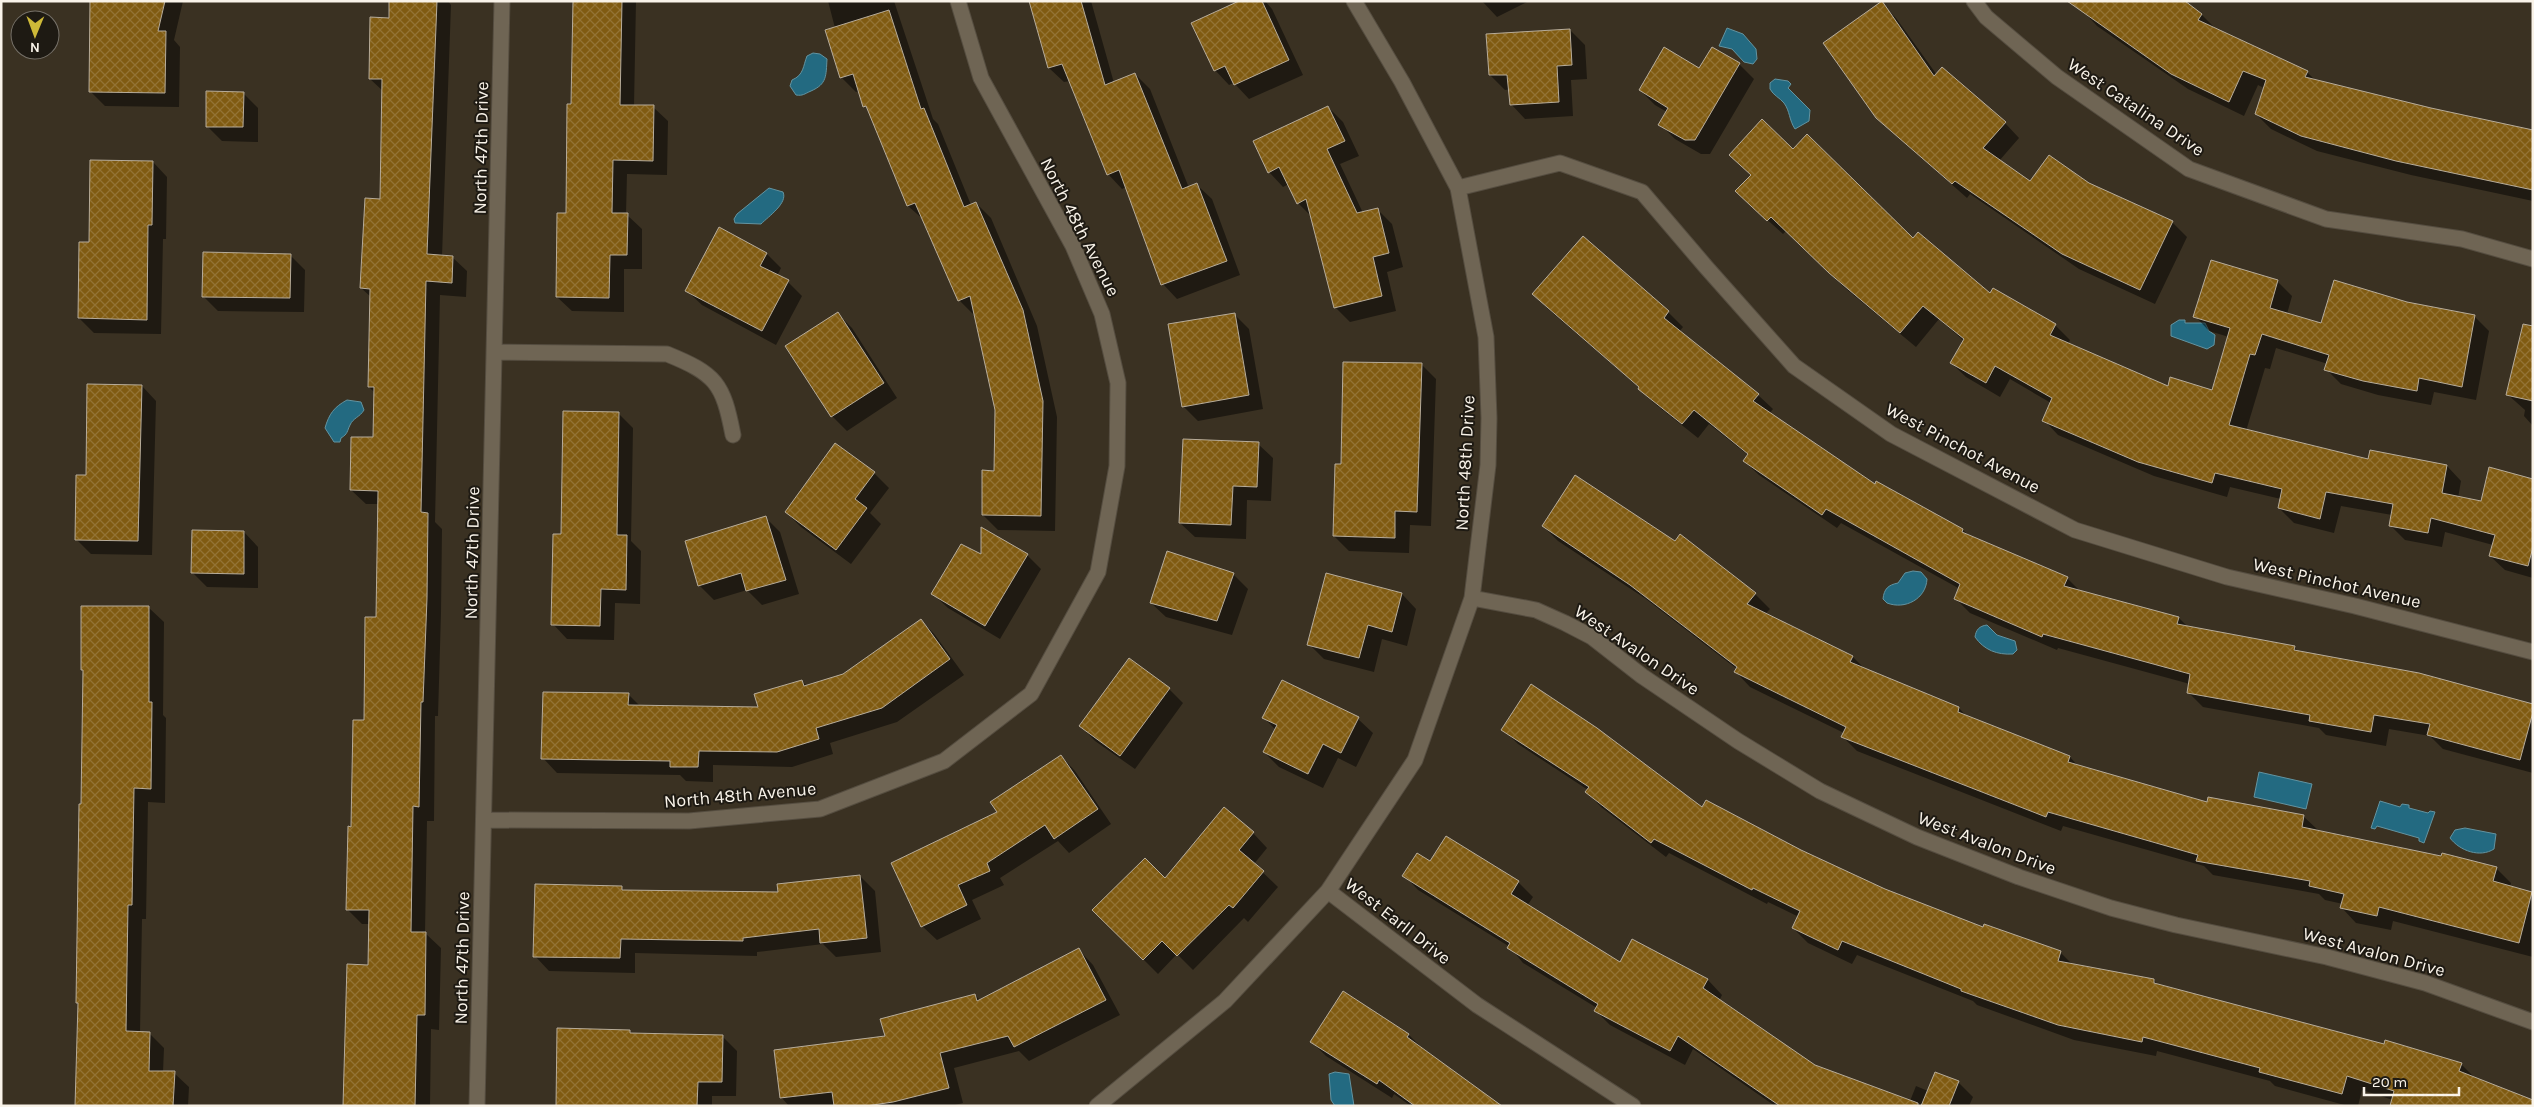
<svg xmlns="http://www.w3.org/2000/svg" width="2534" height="1107" font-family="Karla,sans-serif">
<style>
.water{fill:#236a81;stroke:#6393a0}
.shadow{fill:#0007}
.building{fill:url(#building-cross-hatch);stroke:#b7ac9a}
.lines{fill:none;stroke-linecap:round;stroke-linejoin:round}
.minor-casing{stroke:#554d40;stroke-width:17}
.minor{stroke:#6f6554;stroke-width:15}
.labels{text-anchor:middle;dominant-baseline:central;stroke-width:4;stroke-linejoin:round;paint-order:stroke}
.street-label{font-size:18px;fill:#f9f3e9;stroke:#1e1a13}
</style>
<defs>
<pattern id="building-cross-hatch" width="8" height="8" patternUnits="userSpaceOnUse" patternTransform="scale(1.25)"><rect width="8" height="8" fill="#805b11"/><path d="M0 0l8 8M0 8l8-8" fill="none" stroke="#937334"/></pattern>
</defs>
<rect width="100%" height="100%" fill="#3a3122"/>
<path class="water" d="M1727,28L1743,34L1756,49L1757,59L1753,64L1744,62L1732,49L1719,46Z
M813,53L820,54L827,59C826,76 827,84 811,91C804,94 803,96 796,95L790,86L792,80C804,75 803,66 807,56Z
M1775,79L1788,81L1791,84L1788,88L1810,110L1809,121L1795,129C1789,120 1790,111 1784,103C1780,98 1773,95 1770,89V83Z
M769,188L783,192C788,203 769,216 761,224L735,223L734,219L737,214Z
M2179,320H2185V323H2205L2209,331L2215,335L2214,345L2207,349L2171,336V325Z
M347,400L361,402L364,410C360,417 353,418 350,425C347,431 348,434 341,438L340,442H334L325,428C329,414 334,407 347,400Z
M1913,571L1921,572L1927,579C1926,599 1905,610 1887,603L1883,599C1884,589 1888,585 1898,583L1905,573Z
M1987,625L1997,635L2015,641L2017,650L2013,654C1997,655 1984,650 1975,637C1976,630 1979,626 1987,625Z
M2259,772L2312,784L2306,809L2254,797Z
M2380,801L2400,807L2402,804L2409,805V808L2428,813L2430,811L2435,812L2424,843L2419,841V838L2377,826L2375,829L2371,828Z
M2465,828L2496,834L2494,849C2480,858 2460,851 2450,838L2455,830Z
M1335,1072L1349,1074L1354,1106H1335L1331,1100L1329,1074Z"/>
<path class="shadow" d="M93,1H183L174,40L180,47L179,107L105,106L90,91Z
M391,1H448L451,5L442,256L452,257L467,271L466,297L440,295L435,522L442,529L441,613L438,716H435L434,821H427L425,933L441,948L439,1030L431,1029L430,1106H344L369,966L370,924H362L347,909L352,828L377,618L379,504H366L351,490L375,438V393L369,387L371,297L361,288L381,201L383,91L370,79L390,19Z
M574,1H636L634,106L653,107L668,121L667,175L627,174L626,214L642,229V269H624V312L572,311L557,297L567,214Z
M828,1H894L933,119L938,124L971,205L976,203L991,218L1037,326L1057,417L1055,531L998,530L983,515L996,472L997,410L976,314L974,315L959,300L924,220L908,206L860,91L856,92L842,78L826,31L835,28Z
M1031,1H1091L1114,83L1135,74L1150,89L1189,188L1197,185L1212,199L1240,275L1177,299L1163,284L1126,187L1122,189L1108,174L1070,81L1064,82L1049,68Z
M1242,1H1265L1272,9L1303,75L1249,99L1234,83L1229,85L1215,70Z
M1482,1H1529L1497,17Z
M2182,1L2202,15L2216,29L2307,72L2316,81L2431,110L2533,132V201L2411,175L2317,151L2271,129L2256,114L2264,88L2258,85L2244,116L2188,89L2097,26L2083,11Z
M1881,3L1896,18L1937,75L2005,123L2019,138L1999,161L2031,183L2089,184L2172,222L2187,237L2155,304L2079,269L1970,194L1967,198L1877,118Z
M1570,30L1585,45L1587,79L1571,80L1573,116L1525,119L1511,104L1510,89L1505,90L1490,75Z
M1713,48L1739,64L1754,79L1710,154H1701L1675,139L1660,124L1667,112L1655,105L1640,90L1700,70Z
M243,93L258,108V142L222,141L207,126Z
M1328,107L1343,122L1359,156L1340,164L1363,213L1378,210L1392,224L1403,267L1387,272L1396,311L1350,322L1335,307L1312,217L1298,203L1289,184L1283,187L1269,172Z
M1793,151L1990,295L1993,290L2055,325L2070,340L2068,344L2169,388L2213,391L2229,337L2209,331L2195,316L2277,281L2292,296L2287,314L2322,324L2407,304L2474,316L2489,331L2476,400L2434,392L2431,405L2378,395L2341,384L2326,369L2328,364L2276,348L2270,369L2265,368L2246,431L2369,460L2447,466L2461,481L2458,498L2482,503L2533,480V578L2505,570L2490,556L2493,545L2445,532L2442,547L2405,540L2390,525L2392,515L2341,506L2334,533L2294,523L2279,508L2281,499L2230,487L2227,497L2154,476L2058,435L2044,420L2051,403L2010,379L2000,397L1966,377L1951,363L1964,341L1939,319L1916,347L1845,288L1786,231L1783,234L1752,206Z
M153,162L167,177L166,239H163L161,334L94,333L79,318L90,244Z
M1583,238L1668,312L1683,327L1679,332L1758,395L1773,409L1769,414L1875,485L1963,530L1969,536L2067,578L2081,592L2179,618L2189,628L2294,647L2299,652L2533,705V773L2443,749L2430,736L2389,729L2386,746L2326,735L2319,728L2203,707L2188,692L2190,684L2058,648L2057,650L1970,613L1955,598L1960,589L1841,523L1837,528L1759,475L1744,461L1748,455L1709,424L1698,438L1654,403L1640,388L1548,309L1534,294Z
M767,254L781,268L777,276L788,282L802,296L776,345L702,305L687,291Z
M290,255L305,270L304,312L218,311L203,296Z
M838,314L852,328L897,398L847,431L832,416Z
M1234,314L1249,329L1263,409L1198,421L1183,406Z
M2533,327V426L2524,416L2525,410L2507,394Z
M1421,364L1436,379L1431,526L1410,525L1409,553L1349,551L1334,536L1342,465Z
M142,386L156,401L152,555L91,554L76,539L87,476Z
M618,413L633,428L631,541L641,551L640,604L615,603L614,640L567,639L553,624L562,535Z
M1258,444L1273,458L1271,501L1247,500L1246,539L1195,537L1180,523Z
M874,473L889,488L870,513L881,524L851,564L801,527L786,512Z
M765,517L780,532L799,594L762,605L747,590L714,600L700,586L686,542Z
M1543,526L1755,594L1770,609L1765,614L1853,657L1865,669L1959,708L1967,717L2070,757L2079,767L2208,803L2303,816L2318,830L2496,868L2511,883L2510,887L2533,894V957L2393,921L2391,930L2356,923L2342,908L2343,904L2325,900L2319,894L2213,875L2204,866L2063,826L2061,831L1857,751L1843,737L1844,733L1750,687L1736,672L1737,669L1646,599L1558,541Z
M244,532L258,547V588L207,587L192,572Z
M1027,555L1041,569L1000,639L948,608L933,594L982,556Z
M1233,574L1248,589L1232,635L1166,617L1151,603Z
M1327,575L1402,594L1416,609L1407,646L1382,639L1374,672L1324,659L1309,644Z
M149,608L164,622L163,715L166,718L165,803L148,802L146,919H142L140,1033H149L164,1048L163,1072L174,1073L189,1087L188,1106H76L85,672L82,670Z
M921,620L935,635L964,675L897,722L830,743L833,754L792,767L713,765V782L686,781L680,775L557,773L543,758L628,694L640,706L760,708L802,681L807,686L844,675Z
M1282,681L1358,719L1373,733L1356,767L1338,758L1323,788L1279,767L1264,752L1276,730L1264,718Z
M1169,689L1183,703L1135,769L1095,741L1081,726Z
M1503,729L1801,851L1885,890L1983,929L2060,952L2073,965L2154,980L2159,986L2385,1046L2461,1064L2476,1079L2393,1100L2362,1090L2358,1106H2348L2275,1086L2270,1081L2157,1051L2156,1056L2074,1040L1977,1005L1973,1001L1857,955L1852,964L1808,943L1793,928L1799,917L1768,902L1767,904L1669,853L1666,857L1601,807L1587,792L1588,790L1518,744Z
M1061,756L1075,771L1111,824L1069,853L1058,841L1000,878L1004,885L972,900L981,919L937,940L922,926L999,813Z
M1253,833L1267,848L1254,864L1278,887L1248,922L1244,918L1193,970L1177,954L1158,974L1094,910L1165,880Z
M1447,837L1518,882L1533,897L1527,906L1621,963L1633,941L1708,980L1722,995L1719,1001L1814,1066L1910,1101L1916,1086L1928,1091L1958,1082L1973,1097L1969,1106H1775L1693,1049L1685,1065L1610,1025L1596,1011L1597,1008L1523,963L1510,947L1418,890L1404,875L1431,862Z
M860,876L875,891L881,952L836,957L823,944L757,952V956L635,953V973L549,971L535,956L621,887L625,891L779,894Z
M1079,950L1093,965L1120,1015L1029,1061L1019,1051L954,1068L963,1103L951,1106H789L781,1097L887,1037L975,995L980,1000Z
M1344,993L1409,1035L1423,1049L1500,1106H1411L1394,1094L1392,1098L1326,1056L1312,1042Z
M629,1031L633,1035L722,1036L737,1051L736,1096H712V1106H557Z"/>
<path class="building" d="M90,1H165L158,31H166L165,93L89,92Z
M389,1H437L427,254L453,256L452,283L426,281L421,512L428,513L427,598L423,702H421L419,807L413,806L411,932H426L425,1015H417L415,1106H343L347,964L368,965L369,910H346L348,826L351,827L353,720H364L365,617H376L378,491L350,490L351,437H373L374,387H368L370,289L360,288L365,198L380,199L382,79H369L370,17L389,18Z
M573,1H622L620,105H654L653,161L613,160L612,213H628L627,255H610L609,298L556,297L557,213H566L567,104H571Z
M1029,1H1081L1105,85L1135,73L1182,189L1197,183L1227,261L1161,285L1119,170L1107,175L1062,64L1048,68Z
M1239,1H1262L1289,60L1234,85L1225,66L1214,71L1191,23Z
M1882,1L1934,76L1942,67L2006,122L1983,148L2030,181L2049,155L2089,183L2173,221L2140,290L2062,254L1955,181L1952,184L1876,118L1823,43Z
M2067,1H2185L2202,14L2198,20L2308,71L2305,77L2431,108L2533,130V190L2396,161L2301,136L2255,114L2266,80L2243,71L2229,102L2171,74Z
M889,10L921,109L924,108L964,207L976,202L1023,310L1043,401L1041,516L982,515V470L994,471L995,410L970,296L958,301L915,203L907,206L866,106L863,107L853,74L840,78L825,30Z
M1570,29L1572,65L1557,66L1559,102L1510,105L1507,75H1489L1486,34Z
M1664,47L1699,68L1712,47L1740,63L1695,140H1685L1658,125L1668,108L1639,90Z
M206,91L244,92L243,127H206Z
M1328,106L1345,141L1327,149L1357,213L1378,208L1389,253L1373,257L1382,296L1334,308L1306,199L1297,204L1279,167L1268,173L1253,141Z
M1762,119L1793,149L1807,134L1913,238L1918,232L1990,293L1993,288L2056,324L2050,335L2168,386L2170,377L2212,390L2230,328L2193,317L2211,260L2278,280L2270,308L2321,323L2334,280L2407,302L2475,315L2462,387L2419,378L2417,391L2363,381L2324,370L2329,355L2262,334L2255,355L2250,354L2229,425L2368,459L2370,450L2447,465L2442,493L2481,501L2489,467L2533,479V547L2528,566L2489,556L2495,535L2431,518L2428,533L2389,526L2393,504L2326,492L2320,519L2278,508L2282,489L2215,473L2212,483L2138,462L2042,421L2052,398L1995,366L1986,383L1950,363L1964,339L1923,306L1900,333L1829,273L1771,217L1767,221L1735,191L1751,175L1729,155Z
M90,160L153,161L152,225H148L147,320L78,318L79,242H89Z
M719,227L767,253L760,266L789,280L762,331L685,291Z
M1583,236L1669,311L1664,318L1759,394L1753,401L1875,484L1876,481L1963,529L1962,532L2068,577L2064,586L2179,617L2177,624L2295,646L2294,650L2419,673L2533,704V712L2520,760L2427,735L2430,724L2374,715L2371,732L2309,721L2310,715L2187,693L2190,674L2043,634L2042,637L1954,599L1960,584L1826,509L1822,515L1743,461L1748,454L1694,410L1682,424L1638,389L1639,387L1532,294Z
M203,252L291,254L290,298L202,297Z
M838,312L884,383L831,417L785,346Z
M1235,313L1249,395L1182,407L1168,324Z
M2523,324L2533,326V401L2506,395Z
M1343,362L1422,363L1417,512L1395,511V538L1333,536L1335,464H1341Z
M87,384L142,385L138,541L75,540L76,475H86Z
M563,411L619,412L617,535H627L626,590L601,589L600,626L551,625L553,534H561Z
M1183,439L1259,442L1257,487L1233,486L1231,525L1179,523Z
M835,443L875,472L855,499L867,508L836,550L785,512Z
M1575,475L1675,541L1680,534L1756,593L1747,604L1853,656L1850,662L1959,707L1958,712L2070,756L2068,762L2207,802L2208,797L2304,815L2302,827L2441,856L2442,853L2497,867L2493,881L2532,892L2519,943L2379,907L2377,916L2340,908L2344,894L2309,886L2310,881L2196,861L2198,855L2048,812L2046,817L1841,737L1846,727L1734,672L1737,667L1630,585L1542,526Z
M766,516L786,580L746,591L741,573L698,586L685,541Z
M981,527L1028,554L985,626L931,594L961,544L981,554Z
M192,530L244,531V574L191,573Z
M1167,551L1234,573L1217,621L1150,603Z
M1326,573L1402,593L1392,632L1368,625L1359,658L1307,645Z
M81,606H149V702H152L151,789L134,788L132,905H128L126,1031L150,1032L149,1071H175L173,1106H75L78,1003H76L79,804H81L83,670H81Z
M921,619L950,659L882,708L816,728L819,739L777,752L699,751L698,767H670V761L541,759L543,692L629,693L628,705L758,707L754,694L802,680L804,686L843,674Z
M1129,658L1170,688L1120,756L1079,726Z
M1282,680L1359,717L1341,753L1323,744L1308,774L1263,752L1277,725L1262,718Z
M1531,684L1597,728L1702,807L1706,800L1801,850L1885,889L1983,927L1984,924L2061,951L2058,961L2154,979V983L2384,1044L2385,1040L2462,1063L2459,1071L2533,1100V1106H2390L2394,1091L2347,1076L2342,1094L2259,1072L2260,1068L2143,1037L2142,1042L2058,1025L1961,991V989L1842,941L1838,950L1792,928L1800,911L1753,888L1752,890L1654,839L1651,843L1585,792L1589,787L1501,730Z
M1061,755L1098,809L1054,839L1045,825L987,863L990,871L958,885L967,905L921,927L891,863L997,812L990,802Z
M1224,807L1254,832L1239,850L1264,871L1233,908L1229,905L1177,956L1162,941L1143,960L1092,910L1145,858L1165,878Z
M1446,836L1519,881L1511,894L1620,962L1632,939L1708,979L1703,988L1815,1065L1918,1103V1106H1780L1678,1036L1670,1051L1594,1011L1598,1004L1507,948L1510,943L1402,876L1417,853L1430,861Z
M860,875L867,938L820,943L819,929L743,938V941L621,939L620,958L533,957L535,884L622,886V890L778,892L777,884Z
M1079,948L1106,1000L1014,1047L1008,1036L940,1053L949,1088L893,1102L866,1106H834L832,1092L780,1098L774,1050L885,1036L880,1019L975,994L977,1001Z
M1343,991L1409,1034L1407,1037L1502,1106H1415L1379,1080L1377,1084L1310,1042Z
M557,1028L630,1030V1033L723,1035L722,1082H698L697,1106H556Z
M1935,1072L1959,1081L1949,1106H1921Z"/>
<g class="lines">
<g class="minor-casing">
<path id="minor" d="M1974,1L1986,17L2057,77L2189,169L2326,219L2462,239L2533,259
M1458,188L1560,163L1642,192L1706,267L1794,366L1891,434L2075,530L2227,577L2355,606L2533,652
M495,352L667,354C716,374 723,383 733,435
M1472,598L1536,610L1565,623L1592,637L1642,676L1738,741L1820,791L1917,837L2019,877L2111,908L2176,925L2327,957L2425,983L2533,1022
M484,820L689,821L820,809L944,761L1031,694L1098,572L1117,466L1118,383L1102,314L1073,246L981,78L958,1
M1328,891L1477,1005L1633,1106
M477,1106L502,1
M1097,1106L1225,1001L1328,891L1415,760L1472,598L1488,465L1489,418L1486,337L1458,188L1402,82L1354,1"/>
</g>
<use href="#minor" class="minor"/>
</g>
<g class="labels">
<g class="street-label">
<text transform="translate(2136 107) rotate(34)">West Catalina Drive</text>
<text transform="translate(481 148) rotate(-89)">North 47th Drive</text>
<text transform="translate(1080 227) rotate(63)">North 48th Avenue</text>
<text transform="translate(1963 448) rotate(28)">West Pinchot Avenue</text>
<text transform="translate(1465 463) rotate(-87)">North 48th Drive</text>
<text transform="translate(472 553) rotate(-89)">North 47th Drive</text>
<text transform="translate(2337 583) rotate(13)">West Pinchot Avenue</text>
<text transform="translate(1637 650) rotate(34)">West Avalon Drive</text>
<text transform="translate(740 795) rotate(-5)">North 48th Avenue</text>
<text transform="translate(1987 843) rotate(21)">West Avalon Drive</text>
<text transform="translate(1398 921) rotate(38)">West Earll Drive</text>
<text transform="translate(2374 952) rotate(15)">West Avalon Drive</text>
<text transform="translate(462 958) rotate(-89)">North 47th Drive</text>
</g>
</g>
<rect width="2534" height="1107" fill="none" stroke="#f9f3e9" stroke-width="5"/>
<g transform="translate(35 35) rotate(181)"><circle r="24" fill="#1e1a13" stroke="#767169"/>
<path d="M0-4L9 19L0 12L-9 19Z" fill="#ceb938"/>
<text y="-8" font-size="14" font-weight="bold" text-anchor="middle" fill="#f9f3e9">N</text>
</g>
<path d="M2364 1087v8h95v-8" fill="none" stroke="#f9f3e9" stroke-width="2.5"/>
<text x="2372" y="1087" font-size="15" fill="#f9f3e9" stroke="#1e1a13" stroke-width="4" paint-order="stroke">20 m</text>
</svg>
